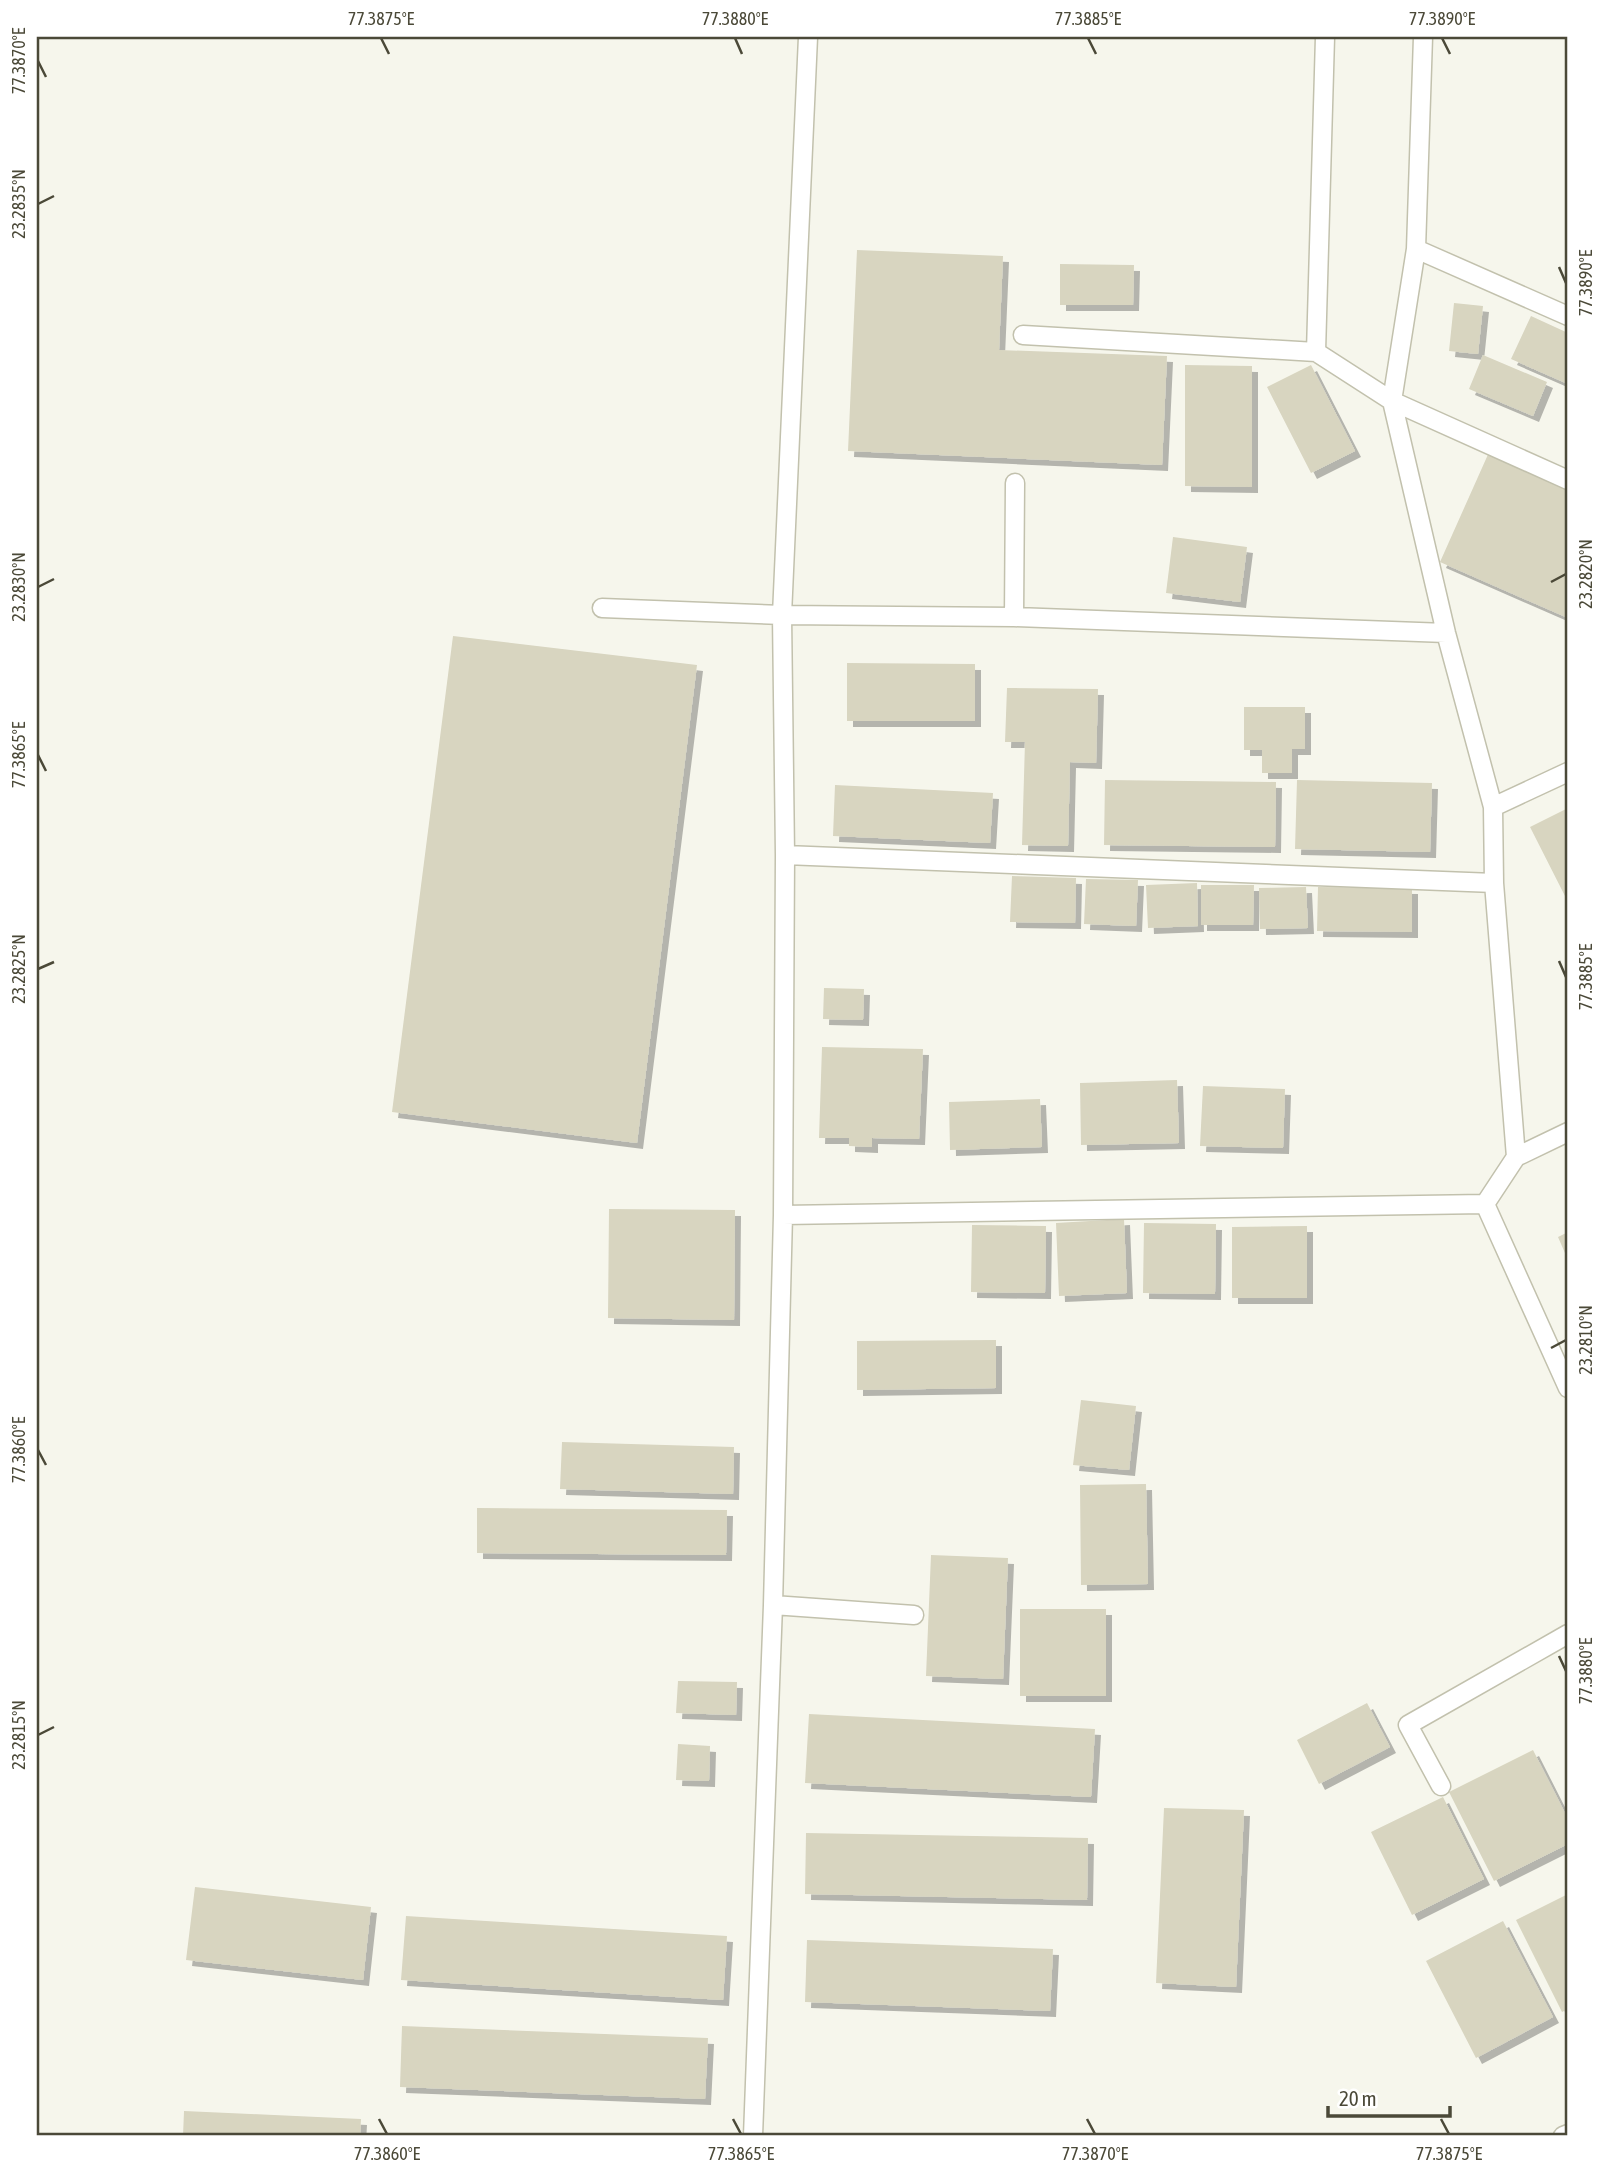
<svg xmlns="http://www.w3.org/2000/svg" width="1605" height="2173" font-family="'Asap Condensed',sans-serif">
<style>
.building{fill:#d8d5c0;filter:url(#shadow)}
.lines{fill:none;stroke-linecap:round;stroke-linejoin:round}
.service-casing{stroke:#c2c1ad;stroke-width:21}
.service{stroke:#fff;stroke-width:18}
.ticks{fill:none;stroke:#4b4938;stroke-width:2.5}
.neatline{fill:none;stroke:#4b4938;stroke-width:2.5}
.ticks-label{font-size:18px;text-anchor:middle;fill:#4b4938}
</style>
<defs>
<filter id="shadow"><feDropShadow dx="6" dy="6" stdDeviation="0" flood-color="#0004"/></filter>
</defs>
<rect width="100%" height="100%" fill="#f6f6ec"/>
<path class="building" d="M857,250L1003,256L999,350L1167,356L1162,465L848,451Z
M1060,264L1134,265L1133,305H1060Z
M1454,303L1483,306L1478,354L1449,351Z
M1531,316L1568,333V384L1511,359Z
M1483,355L1547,382L1533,416L1469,389Z
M1185,365L1252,366V487L1185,486Z
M1311,365L1355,451L1311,473L1267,387Z
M1490,450L1568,484V618L1440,562Z
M1173,537L1247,547L1240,602L1166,593Z
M453,636L697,665L637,1143L392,1112Z
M847,663L975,664V721H847Z
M1007,688L1098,689L1096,763L1070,762L1068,846L1022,845L1025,742H1005Z
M1244,707H1305V749H1292V773H1262V750H1244Z
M1105,780L1276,782L1275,847L1104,845Z
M1297,780L1432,783L1430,852L1295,849Z
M835,785L993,793L990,843L833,836Z
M1568,808V896L1566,898L1530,827Z
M1012,876L1076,878L1075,923L1010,922Z
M1086,879L1138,880L1136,926L1084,924Z
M1197,883L1198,926L1148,928L1146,885Z
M1201,885H1254L1253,925H1201Z
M1306,887L1308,928L1260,929L1259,888Z
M1318,887L1412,888V932L1317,931Z
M824,988L864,989L863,1020L823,1019Z
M822,1047L923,1049L919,1139L872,1138V1147L849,1146V1138H819Z
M1177,1080L1179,1143L1081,1145L1080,1083Z
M1203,1086L1285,1089L1283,1148L1200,1146Z
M1040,1099L1042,1147L950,1150L949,1102Z
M609,1209L735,1210L734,1320L608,1318Z
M1124,1219L1127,1293L1059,1296L1056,1223Z
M1144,1223L1216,1224L1215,1294L1143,1293Z
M972,1225L1046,1226L1045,1293L971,1292Z
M1307,1226V1298H1232V1227Z
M1568,1232V1260L1558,1237Z
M996,1340V1388L857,1390V1341Z
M1081,1400L1136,1406L1129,1470L1073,1465Z
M562,1442L734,1447L733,1494L560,1489Z
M1146,1484L1148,1584L1081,1585L1080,1485Z
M477,1508L727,1510L726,1555L477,1553Z
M931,1555L1008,1558L1003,1679L926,1676Z
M1020,1609H1106V1696H1020Z
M678,1681L737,1682L736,1715L676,1713Z
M1367,1703L1390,1747L1319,1784L1297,1740Z
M809,1714L1095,1729L1091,1797L805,1783Z
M678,1744L710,1746L709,1781L676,1780Z
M1533,1750L1568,1819V1844L1494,1881L1449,1792Z
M1443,1797L1484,1879L1412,1915L1371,1832Z
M1164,1808L1244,1810L1236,1987L1156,1983Z
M806,1833L1088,1838L1087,1900L805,1894Z
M195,1887L371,1907L363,1980L186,1960Z
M1568,1894V2009L1562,2012L1516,1920Z
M406,1916L727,1936L723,2000L401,1980Z
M1503,1921L1553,2017L1476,2058L1426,1961Z
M807,1940L1053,1949L1050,2011L805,2002Z
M402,2026L708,2038L705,2099L400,2087Z
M184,2111L361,2119L360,2136H183Z
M397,2133L454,2134V2136H397Z"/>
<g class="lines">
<g class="service-casing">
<path id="service" d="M1423,37L1416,249L1392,401L1446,633L1493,807L1494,883L1516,1157L1485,1204L1568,1388
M1416,249L1568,316
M1023,335L1316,352L1392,401L1568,480
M1316,352L1325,37
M602,608L782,615L1014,617L1446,633
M1014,617L1015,483
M1493,807L1568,772
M785,855L1494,883
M1516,1157L1568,1132
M783,1215L1485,1204
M773,1605L914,1615
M1441,1786L1408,1725L1568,1634
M753,2136L773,1605L783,1215L785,855L782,615L808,37
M1563,2136L1568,2134"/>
</g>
<use href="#service" class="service"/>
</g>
<path class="ticks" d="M381,38L389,54M735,38L742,54M1088,38L1096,54M1442,38L1450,54M38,61L46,77M38,204L54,196M1559,267L1566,283M1551,582L1566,574M38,587L54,579M38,755L46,771M1559,961L1566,977M38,969L54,962M1551,1348L1566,1340M38,1450L46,1465M1559,1656L1566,1671M38,1735L54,1727M379,2119L387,2134M733,2119L741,2134M1087,2119L1095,2134M1441,2119L1449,2134"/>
<rect width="1605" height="2173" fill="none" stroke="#ffffff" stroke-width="77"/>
<path d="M1328 2106v10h122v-10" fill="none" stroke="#4b4938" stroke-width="3.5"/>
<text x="1339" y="2106" font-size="21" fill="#4b4938" stroke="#ffffff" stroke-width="5" paint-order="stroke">20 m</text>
<rect x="38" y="38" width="1528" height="2096" class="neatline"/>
<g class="ticks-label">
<text x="381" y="25">77.3875°E</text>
<text x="735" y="25">77.3880°E</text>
<text x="1088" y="25">77.3885°E</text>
<text x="1442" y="25">77.3890°E</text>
<text transform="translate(19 61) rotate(-90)" y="6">77.3870°E</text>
<text transform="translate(19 204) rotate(-90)" y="6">23.2835°N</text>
<text transform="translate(1586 283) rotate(-90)" y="6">77.3890°E</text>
<text transform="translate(1586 574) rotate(-90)" y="6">23.2820°N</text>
<text transform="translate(19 587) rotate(-90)" y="6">23.2830°N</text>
<text transform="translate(19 755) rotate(-90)" y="6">77.3865°E</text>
<text transform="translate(19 969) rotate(-90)" y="6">23.2825°N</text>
<text transform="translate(1586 977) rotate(-90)" y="6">77.3885°E</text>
<text transform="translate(1586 1340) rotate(-90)" y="6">23.2810°N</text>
<text transform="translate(19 1450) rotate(-90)" y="6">77.3860°E</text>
<text transform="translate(1586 1671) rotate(-90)" y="6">77.3880°E</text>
<text transform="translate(19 1735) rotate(-90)" y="6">23.2815°N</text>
<text x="387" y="2160">77.3860°E</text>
<text x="741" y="2160">77.3865°E</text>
<text x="1095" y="2160">77.3870°E</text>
<text x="1449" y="2160">77.3875°E</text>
</g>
</svg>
